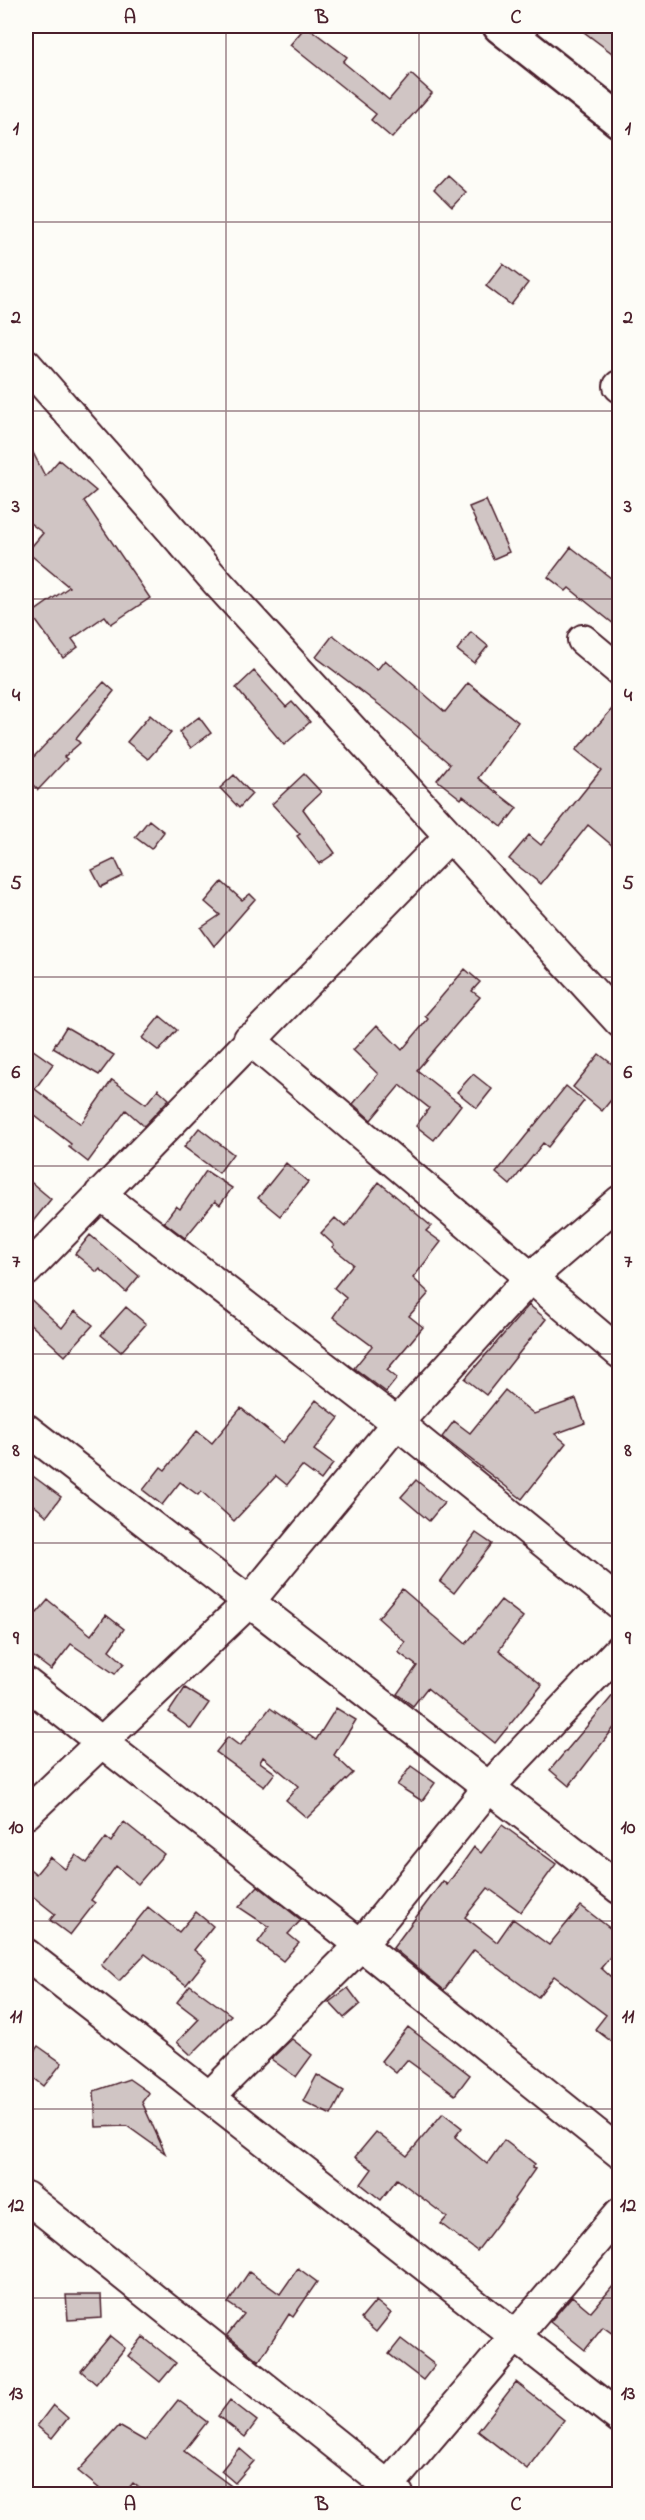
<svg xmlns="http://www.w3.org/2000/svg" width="645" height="2520" font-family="'Indie Flower',sans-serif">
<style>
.building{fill:#d0c5c4;stroke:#4a1f2b;stroke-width:1.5}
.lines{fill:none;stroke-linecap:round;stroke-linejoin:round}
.street-casing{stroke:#4a1f2b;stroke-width:34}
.secondary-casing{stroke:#4a1f2b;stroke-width:38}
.street{stroke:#fdfcf7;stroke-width:30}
.secondary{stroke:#fdfcf7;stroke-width:33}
.grid{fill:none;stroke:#4a1f2b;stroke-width:1.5;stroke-opacity:0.55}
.neatline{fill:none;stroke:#4a1f2b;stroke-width:2}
.grid-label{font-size:20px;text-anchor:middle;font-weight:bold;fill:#4a1f2b}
</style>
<rect width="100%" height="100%" fill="#fdfcf7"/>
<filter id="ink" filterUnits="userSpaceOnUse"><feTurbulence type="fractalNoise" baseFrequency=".0167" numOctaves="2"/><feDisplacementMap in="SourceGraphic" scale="12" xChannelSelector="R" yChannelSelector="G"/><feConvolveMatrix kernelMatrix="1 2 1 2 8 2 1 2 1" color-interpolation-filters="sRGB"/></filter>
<g filter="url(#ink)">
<path class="building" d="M306,26L347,57L343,62L389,100L411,74L432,93L392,138L371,120L376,114L290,45Z
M576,26H620V59Z
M447,175L466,192L452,207L434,189Z
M503,264L528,283L511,305L486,286Z
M26,439L45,476L59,460L96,491L84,501L150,598L111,624L105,616L72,639L78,647L63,658L31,614L69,587L27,552L43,533L26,520Z
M486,500L509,552L493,559L469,507Z
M571,547L620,585V629L569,588L566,591L548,577Z
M471,632L488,646L474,663L457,650Z
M333,635L377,670L385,660L445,712L468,683L518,722L478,778L517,808L502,827L463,796L461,799L437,780L450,764L386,710L316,657Z
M254,671L286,707L292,702L310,722L284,745L236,688Z
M104,682L114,691L76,739L80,743L64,757L67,759L38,790L26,778V765Z
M620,700V852L588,825L541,884L509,859L529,835L541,845L601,770L576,750Z
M150,715L171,733L148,759L127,742Z
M199,717L211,733L191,748L179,732Z
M304,774L321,792L303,809L335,853L319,864L297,836L300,834L272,804Z
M234,775L252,794L239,808L220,788Z
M149,820L164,832L151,849L135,837Z
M115,859L123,876L101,887L92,870Z
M222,882L242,900L250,894L255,899L214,946L201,928L220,915L205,902Z
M465,969L480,982L472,991L480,997L417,1070L461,1105L434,1140L416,1126L429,1108L400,1085L371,1120L353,1104L378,1074L353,1050L377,1025L402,1050L428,1019L425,1016Z
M160,1016L177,1030L159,1051L142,1038Z
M66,1027L114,1055L99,1075L53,1048Z
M26,1045L53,1064L35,1089L81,1124L112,1080L146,1104L158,1089L169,1099L144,1126L126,1110L88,1162L69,1147L71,1144L26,1109Z
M599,1054L620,1070V1089L602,1111L573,1087Z
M473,1074L492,1089L477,1108L457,1092Z
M566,1086L584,1101L548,1147L543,1143L510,1185L496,1173Z
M199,1128L233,1154L219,1173L184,1147Z
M286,1163L308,1182L280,1216L258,1198Z
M206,1171L232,1188L220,1205L215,1201L185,1238L164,1222L176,1206L180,1209Z
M26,1178L51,1199L26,1230Z
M379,1182L431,1226L426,1231L441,1242L413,1278L429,1293L409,1316L423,1327L387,1370L397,1378L386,1392L354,1368L372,1346L333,1317L346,1298L334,1288L353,1264L332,1247L334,1245L321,1233L335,1218L345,1227Z
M90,1235L139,1276L126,1292L100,1269L97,1272L75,1254Z
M26,1295L62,1328L75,1311L93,1325L65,1356L26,1320Z
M529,1305L546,1319L486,1395L465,1379Z
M126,1307L146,1324L121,1352L101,1335Z
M505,1390L534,1414L576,1399L585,1423L555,1434L566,1443L522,1499L442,1437L454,1421L470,1433Z
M316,1400L339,1418L314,1450L333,1464L321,1480L302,1466L287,1485L276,1476L234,1521L201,1491L198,1495L180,1482L162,1505L143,1490L161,1467L165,1470L197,1431L212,1443L241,1408L283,1443Z
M26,1471L61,1497L47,1516L26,1499Z
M416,1480L444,1503L429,1521L401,1497Z
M476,1533L492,1544L454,1593L440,1582Z
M402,1589L466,1644L501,1600L523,1617L499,1650L542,1685L495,1743L427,1688L413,1706L397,1694L417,1666L398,1652L405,1642L378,1618Z
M48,1600L91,1635L106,1615L124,1629L109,1650L124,1663L115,1674L71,1644L51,1670L26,1651V1605L37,1613Z
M620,1687V1720L569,1786L550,1770Z
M185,1688L209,1703L191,1729L169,1712Z
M270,1708L316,1740L336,1708L356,1720L334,1755L353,1773L307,1818L286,1800L298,1786L263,1757L260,1762L275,1773L264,1787L216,1752L228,1737L240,1746Z
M411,1766L435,1783L422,1801L397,1785Z
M124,1822L164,1854L138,1884L116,1866L91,1900L95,1903L70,1935L50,1920L55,1914L26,1891V1866L36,1874L50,1857L65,1869L76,1855L87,1863L106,1838L111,1842Z
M502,1825L556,1864L521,1912L488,1888L465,1917L497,1942L513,1919L549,1945L581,1906L620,1936V1945L601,1968L620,1985V2048L595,2029L606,2015L554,1976L538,1997L474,1950L444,1990L393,1948L443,1881L447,1885L474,1847L481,1853Z
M258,1886L301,1920L288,1934L299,1943L283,1961L258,1942L269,1927L239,1907Z
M148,1907L179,1932L196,1912L213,1926L194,1950L206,1960L186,1985L145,1954L119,1981L101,1965Z
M190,1985L231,2015L191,2055L177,2042L199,2019L177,2002Z
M348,1988L360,2004L344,2018L329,2002Z
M408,2027L470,2075L455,2095L407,2060L396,2073L381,2061Z
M292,2039L312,2055L296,2077L271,2059Z
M38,2046L62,2063L44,2086L26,2072V2062Z
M317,2075L344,2091L331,2115L303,2101Z
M129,2079L149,2093L142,2102L165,2153L127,2126L96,2127L94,2091Z
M443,2113L462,2128L455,2137L487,2164L504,2140L535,2164L532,2168L535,2169L514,2199L515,2201L477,2251L441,2224L447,2217L397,2179L381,2200L361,2184L372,2169L355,2157L376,2132L407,2156Z
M298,2268L317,2282L293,2317L289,2314L259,2361L227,2335L244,2314L228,2303L249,2272L280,2294Z
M620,2278V2339L603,2327L585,2350L550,2322L572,2296L591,2312Z
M66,2295H101L102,2318L68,2320Z
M376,2301L391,2313L376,2332L361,2319Z
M110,2336L125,2348L96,2384L81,2371Z
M143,2337L176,2363L160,2382L128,2356Z
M401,2339L435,2365L423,2380L389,2354Z
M516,2382L564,2420L527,2469L478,2431Z
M178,2400L207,2422L184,2451L242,2494H147L133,2483L124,2494H106L78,2471L119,2426L145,2441Z
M230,2400L257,2421L245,2437L218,2416Z
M53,2405L68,2418L52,2438L37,2426Z
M239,2448L254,2461L235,2483L221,2471Z"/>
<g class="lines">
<g class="street-casing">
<path id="street" d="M26,364L217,582L620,1022
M619,386L620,387
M583,640L620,671
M249,1039L620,1353
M100,1194L397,1423L620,1604
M26,1271L449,837
M26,1429L620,1889
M26,1683L361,1945L620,2153
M26,1814L248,1603L397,1423L529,1279L620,1201
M26,1954L620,2418
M209,2097L361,1945L489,1787L620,1649
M26,2197L398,2494
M388,2486L620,2213"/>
</g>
<g class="secondary-casing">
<path id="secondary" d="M500,26L620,121"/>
</g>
<use href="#street" class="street"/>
<use href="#secondary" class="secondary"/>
</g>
</g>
<path class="grid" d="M226,26V2494M419,26V2494M26,222H620M26,411H620M26,599H620M26,788H620M26,977H620M26,1166H620M26,1354H620M26,1543H620M26,1732H620M26,1921H620M26,2109H620M26,2298H620"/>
<rect width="645" height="2520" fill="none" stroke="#fdfcf7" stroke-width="66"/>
<rect x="33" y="33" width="579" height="2454" class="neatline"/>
<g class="grid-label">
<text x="130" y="23">A</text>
<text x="322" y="23">B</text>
<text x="516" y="23">C</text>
<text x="16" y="134">1</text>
<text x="628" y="134">1</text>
<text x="16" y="323">2</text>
<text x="628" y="323">2</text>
<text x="16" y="512">3</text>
<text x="628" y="512">3</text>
<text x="16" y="701">4</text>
<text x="628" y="701">4</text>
<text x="16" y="889">5</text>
<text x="628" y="889">5</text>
<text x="16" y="1078">6</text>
<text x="628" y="1078">6</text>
<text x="16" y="1267">7</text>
<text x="628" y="1267">7</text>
<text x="16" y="1456">8</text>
<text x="628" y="1456">8</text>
<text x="16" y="1644">9</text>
<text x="628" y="1644">9</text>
<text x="16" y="1833">10</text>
<text x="628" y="1833">10</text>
<text x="16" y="2022">11</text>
<text x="628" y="2022">11</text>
<text x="16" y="2211">12</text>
<text x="628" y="2211">12</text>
<text x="16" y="2399">13</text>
<text x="628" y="2399">13</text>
<text x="130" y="2510">A</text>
<text x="322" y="2510">B</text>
<text x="516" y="2510">C</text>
</g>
</svg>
